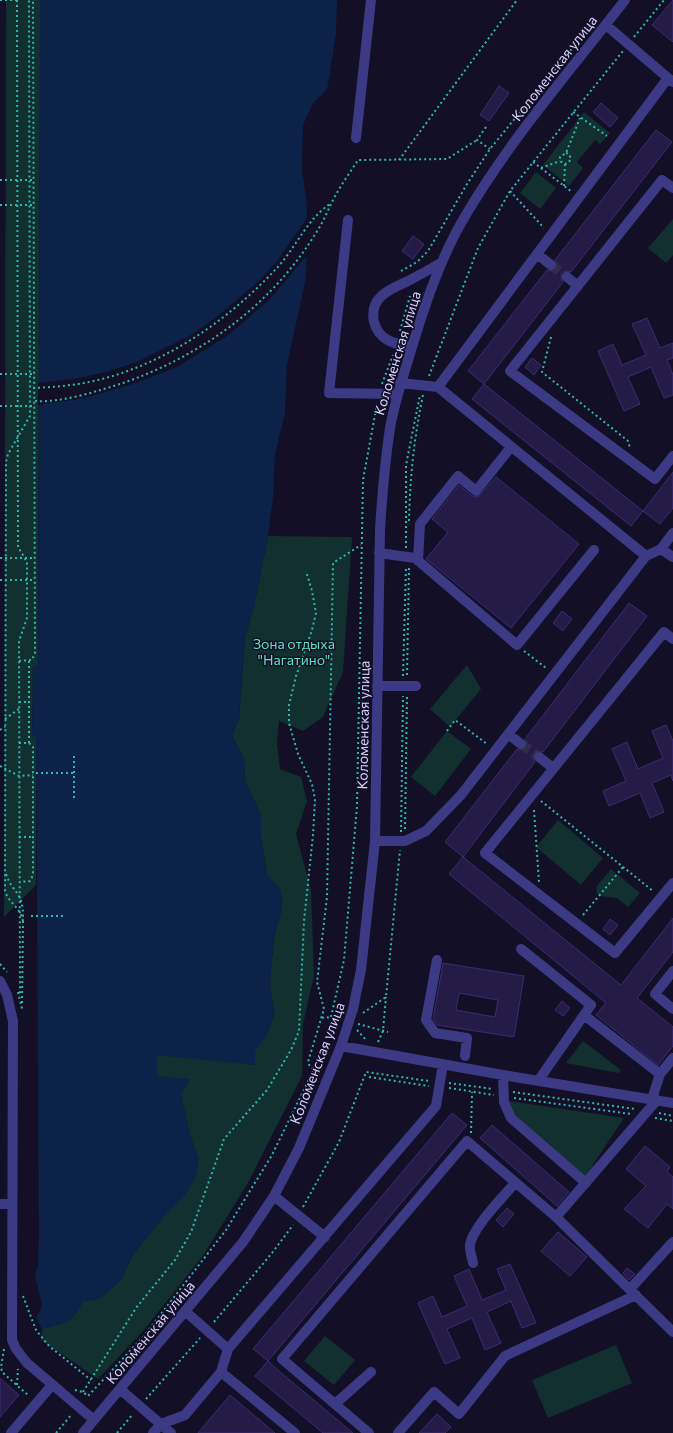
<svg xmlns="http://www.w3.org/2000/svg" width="673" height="1433" font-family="Commissioner,sans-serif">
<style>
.green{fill:#12302f}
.water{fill:#0c2248}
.pier{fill:#130f26}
.building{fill:#241b47;stroke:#3b2d73;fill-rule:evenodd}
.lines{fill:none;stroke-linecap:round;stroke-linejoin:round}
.minor-tunnel{stroke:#312d47;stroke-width:10;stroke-dasharray:10 5;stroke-linecap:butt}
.path{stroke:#2fb8b0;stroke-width:2;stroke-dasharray:2 3;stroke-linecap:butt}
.minor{stroke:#3d3a85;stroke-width:10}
.labels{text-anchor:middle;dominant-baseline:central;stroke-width:3;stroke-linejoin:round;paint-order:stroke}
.street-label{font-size:14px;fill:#d9d4ff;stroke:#130f26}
.park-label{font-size:14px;fill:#5fe0c0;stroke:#130f26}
</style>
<rect width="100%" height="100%" fill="#130f26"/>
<path class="green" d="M6,0H40V65L38,666H33L32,737H36V885L4,917Z
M584,112L610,133L600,144L595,140L577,162L583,168L569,186L543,165Z
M536,172L556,188L540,209L520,193Z
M673,219V255L666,263L648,248Z
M268,536L352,537L343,672L323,717L303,731L279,721L277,743L280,769L301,777L307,801L296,834L311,890L314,976L303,1024L302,1076L249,1181L203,1256L143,1331L98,1379L41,1340L42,1329C66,1322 71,1325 83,1301L99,1299L121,1280L132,1256L164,1216L185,1195L199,1160L190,1136L181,1095L157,1076V1054L255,1065V1050L267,1035L274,1014L270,985L272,958L275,932L282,908L281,891L267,875L261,837V816L245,781L244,758L232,736L239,718L245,637L254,606Z
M467,665L481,689L450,727L430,709Z
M447,731L471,749L435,796L411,777Z
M558,820L603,858L581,885L536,847Z
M611,869L640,893L628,907L617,898L599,896L596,891L597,886Z
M583,1041L621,1070L618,1073L566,1063Z
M509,1101L624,1118L585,1177L515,1115Z
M325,1336L355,1360L334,1385L304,1361Z
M616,1345L632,1383L548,1418L532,1380Z"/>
<path class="water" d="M40,0H337L336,34L327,90L313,103L303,125L302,169L307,206L306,278L287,365L285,413L275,454L273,498L268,536L254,606L245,637L239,718L232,736L244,758L245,781L261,816V837L267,875L281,891L282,908L275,932L272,958L270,985L274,1014L267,1035L255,1050V1065L157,1055V1076L190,1079L181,1095L190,1136L199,1160L196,1177L185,1195L164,1216L132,1256L121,1280L99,1299L83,1301C71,1325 66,1322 42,1329L36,1318L42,1306L35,1275L38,1266L39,1235L36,737H32L33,666L38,665Z"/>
<path class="pier" d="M309,215V253L269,300L227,336L177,367L136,383L85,398L38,405V383L74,379L106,372L137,362L191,335L214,319L258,282L278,260Z"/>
<path class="building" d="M673,0V42L652,25Z
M499,86L509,93L489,121L480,115Z
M601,103L618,118L610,127L593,112Z
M656,130L672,142L571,272L565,271L562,273L561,279L563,282L484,384L468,371L547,270L553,271L556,269L557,263L555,260Z
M413,236L424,244L413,259L402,251Z
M647,318L660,348L673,343V358L667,360L673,375V395L664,398L651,367L628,377L640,404L624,411L598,351L613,344L622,365L646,355L632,324Z
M532,358L541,365L534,375L525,367Z
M484,384L643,511L631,526L472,399Z
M673,472V508L660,524L643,511Z
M496,477L579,544L511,628L426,559L448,532L432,519L459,485L472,496L478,497Z
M629,603L647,616L543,752L537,751L534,753L533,759L535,762L463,857L445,842L517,749L523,750L526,748L527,742L525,739Z
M562,611L572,619L563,631L553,623Z
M666,725L673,741V781L671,775L652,783L664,812L650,818L640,793L609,806L603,791L626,781L612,749L627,742L638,769L663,758L652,731Z
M463,857L621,985L673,918V952L637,998L673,1027V1046L658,1065L596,1015L606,1003L449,874Z
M610,919L618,925L610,935L603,929Z
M443,963L524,976L514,1037L437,1025L433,1019ZM459,993L498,1000L495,1017L456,1010Z
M562,1001L570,1008L563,1016L555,1010Z
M452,1113L467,1125L268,1361L253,1349Z
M492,1125L569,1192L557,1206L480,1138Z
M645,1146L670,1167L667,1172L673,1177V1209L667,1204L648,1228L624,1209L646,1186L626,1169Z
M507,1208L514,1214L503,1227L496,1220Z
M558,1232L587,1257L570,1276L541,1251Z
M510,1264L536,1323L522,1328L511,1301L487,1312L501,1343L485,1350L472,1318L447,1329L460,1358L445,1364L418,1303L433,1296L442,1317L467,1306L454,1276L469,1269L482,1300L506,1290L497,1269Z
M627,1268L635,1274L629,1280L623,1273Z
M268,1361L279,1371L353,1433H323L255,1376Z
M0,1378L19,1395L0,1417Z
M230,1395L275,1433H198Z
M437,1414L451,1427L445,1433H419Z"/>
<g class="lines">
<path class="minor-tunnel" d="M551,265L567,277
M521,744L539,757"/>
<path class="path" d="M0,0H17
M17,0L18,547L27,562V618L19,641L20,994
M634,37L664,0
M573,112L607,136
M486,127L477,140L490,149
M566,153L569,154L571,159L568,163L565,164L560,161V157L566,153L580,118
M399,160L517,0
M533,162L572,192
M541,168L560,161
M0,180H33
M564,186L565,164
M510,191L544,228
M0,205H34
M401,271L417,262L428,251L467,184L490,149L596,19
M400,331L410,296
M551,337L542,372L628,441L630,448
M0,374H34
M429,376L478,248L510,191L623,51
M382,384L393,355
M33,388C56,387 79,385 102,379C170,361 229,319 276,269C295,249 307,219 330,204
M35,401C61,403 98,391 123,383C201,356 270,306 314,236C321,226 326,215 331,204C338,189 349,174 358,160L447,159L477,140
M0,406H34
M409,521C410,476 414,439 423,395
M406,548V465L420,395
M0,558H35
M0,580H35
M524,651L546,668
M19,661L32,660L35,653L33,0
M29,661V743
M407,675L409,568
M403,676L406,566
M19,702H29
M5,719L19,709
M0,730L5,727
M447,731L455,720L487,744
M19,743H29L33,747V875L30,881L19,882
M74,756V798
M0,766L19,776L33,775
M36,773H74
M541,801L653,891
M534,810L539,882
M405,829L407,696
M401,832L403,696
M19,837H33
M6,874C13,894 23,891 23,917
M583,915L623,867
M31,916H63
M23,921C20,906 7,902 5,890L6,462L8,454L30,416L29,0
M0,964L7,972
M18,992L22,1009
M22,1003L23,921
M363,1013L386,997L400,850
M331,1017L344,960L357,806L363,480L377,404
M322,1018L325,1017L339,1019
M358,1024L388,1032
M357,1030L366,1040
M378,1042L383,1031L386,997
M369,1077L429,1086
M449,1083L493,1089
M449,1088L494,1095
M513,1092L635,1109
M514,1098L631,1114
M659,1113L673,1116
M655,1118L673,1121
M471,1133L472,1092
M303,1207L339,1142L366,1072L429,1081
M23,1296L36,1330L49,1346L91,1380
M214,1322L272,1253L293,1225
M4,1349L1,1367L2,1372L29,1396
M17,1385L18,1369
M75,1390L83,1392L88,1396L144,1336L226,1230L272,1155L314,1069L310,1067L308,1062L324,1009L317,982L327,897L333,563L361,545
M83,1392L136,1308L175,1260L191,1232L224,1139L267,1090L291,1050L299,1031L304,921L313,835L315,799L312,784L298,754L289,723V705L296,676L312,630L316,613L312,591L306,571
M146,1399L200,1338
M56,1433L72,1414
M117,1433L133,1414"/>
<path class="minor" d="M606,25L668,78
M356,138L371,0
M673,188L662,180L510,371L655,479L673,456
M348,220L329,393L397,394
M537,254L551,265
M567,277L578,286
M412,347C395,344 379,341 374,322C369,298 388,290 406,282C418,276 430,269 441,263
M400,383L438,387L646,556
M438,387L668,78L673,82
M661,549L673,557
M379,553L415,558L517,645L594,550
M418,561L420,524L458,476L476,491L511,447
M673,639L664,632L485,853L615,953L673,883
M377,686H416
M508,734L521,744
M539,757L553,768
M375,841H405L426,831L461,795L646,556L661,549L673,533
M521,949L591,1005L538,1081
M437,960L426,1020L435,1033L467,1038L465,1056
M673,971L655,994L673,1009
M0,981L7,995L13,1021L12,1340L16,1349L27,1363L94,1420
M584,1015L660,1074
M341,1046L503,1075L673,1103
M503,1075L504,1102L511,1118L586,1183
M652,1099L660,1074L673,1058
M274,1196L325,1237
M0,1204H12
M556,1217L673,1332
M473,1263C472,1257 469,1250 470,1245C472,1228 504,1196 515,1183
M630,1289L673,1242
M185,1311L228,1349
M221,1372L295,1433
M121,1390L171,1433
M335,1404L371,1372
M11,1433L52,1385
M83,1433L243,1242L274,1196L299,1148L341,1046L353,1009L361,970L375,841L380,530C382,496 385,462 390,428C395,400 404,374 412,347C426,301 442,254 467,213C512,137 571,70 625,0
M153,1433L161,1424L185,1415L221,1372L228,1349L436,1106L443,1064
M369,1433L282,1359L467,1141L556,1217L657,1100
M398,1433L434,1392L459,1414L505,1356L636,1295"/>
</g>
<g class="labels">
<g class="street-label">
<text transform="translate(554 68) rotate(-52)">Коломенская улица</text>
<text transform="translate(397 353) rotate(-73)">Коломенская улица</text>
<text transform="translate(363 725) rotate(-89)">Коломенская улица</text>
<text transform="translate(317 1063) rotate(-69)">Коломенская улица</text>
<text transform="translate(150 1332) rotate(-50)">Коломенская улица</text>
</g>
<g class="park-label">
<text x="294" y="643">Зона отдыха<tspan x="294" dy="16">"Нагатино"</tspan></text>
</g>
</g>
</svg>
